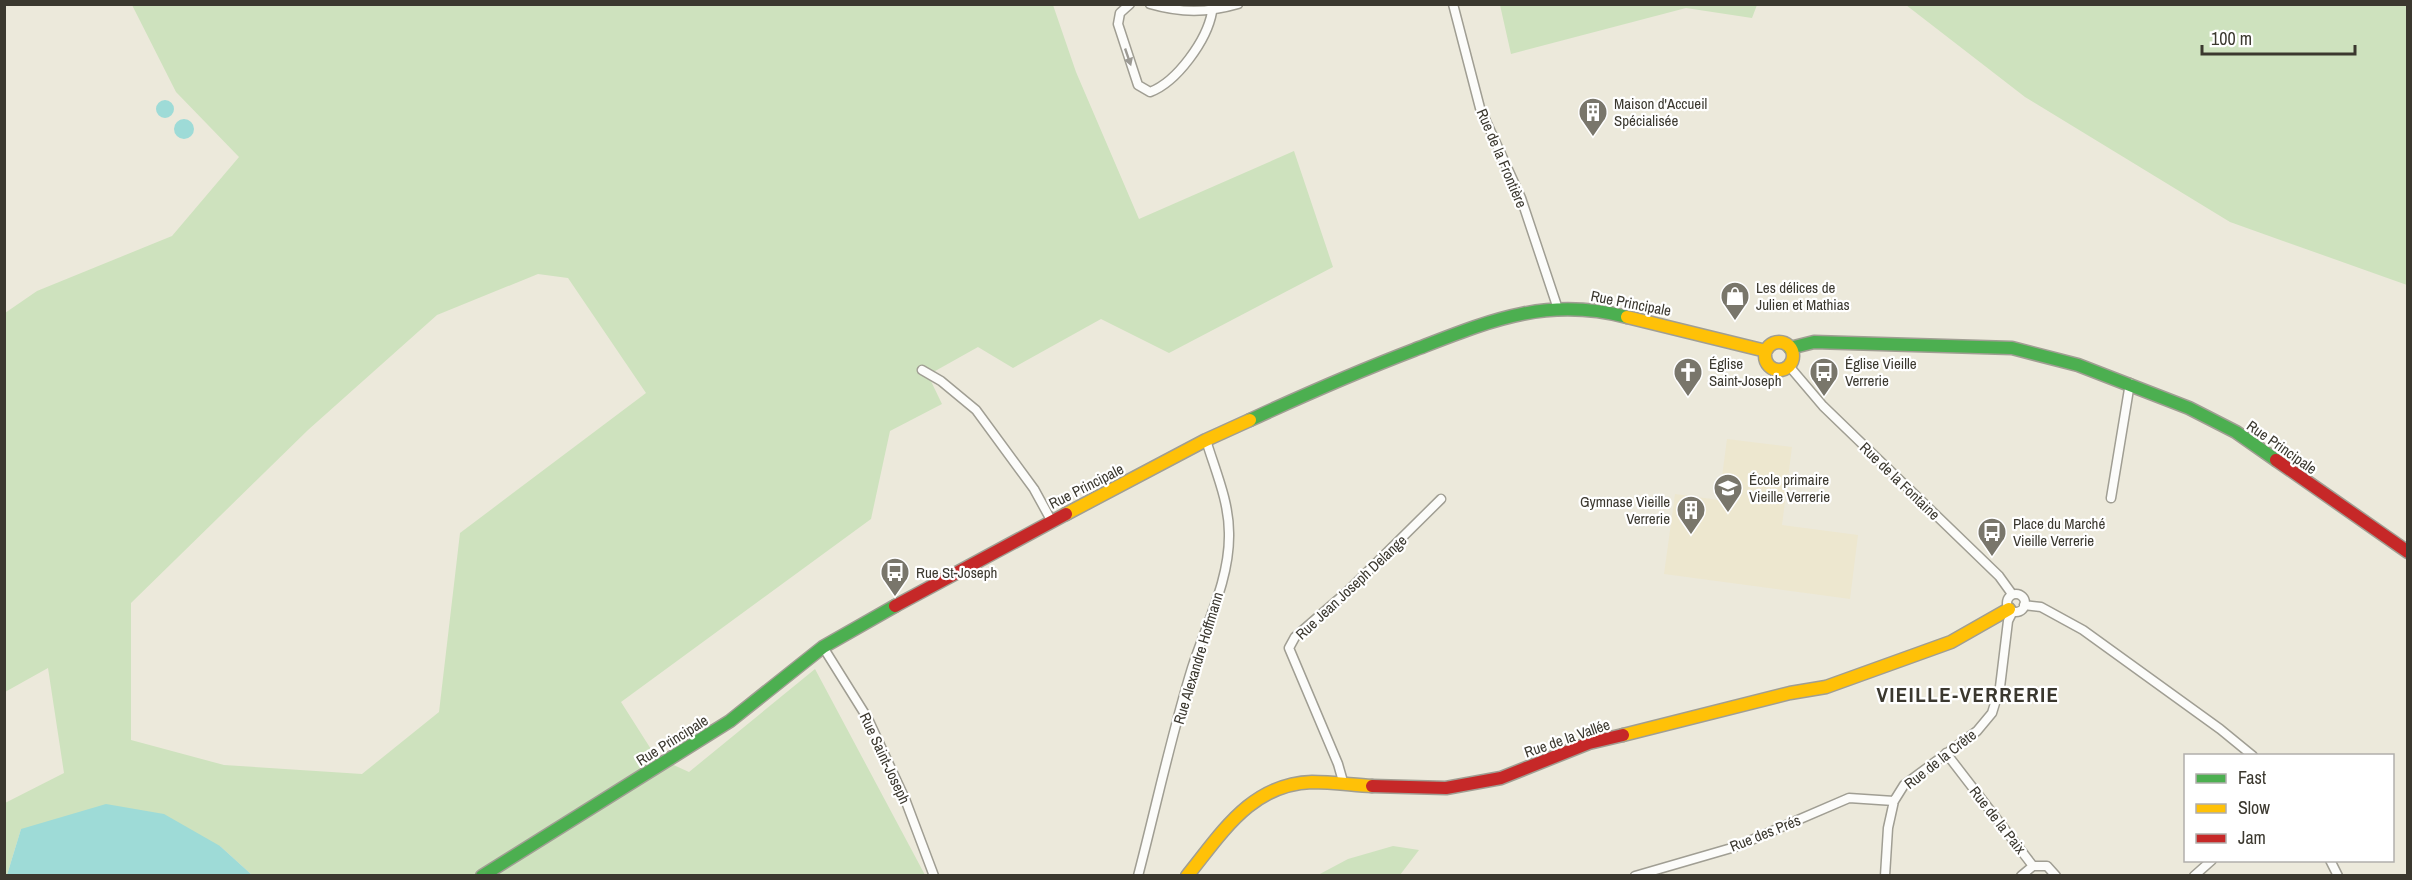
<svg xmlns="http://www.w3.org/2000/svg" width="2412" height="880" font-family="'Archivo Narrow',sans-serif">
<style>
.built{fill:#ede7cf}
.green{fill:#cee2be;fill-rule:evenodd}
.water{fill:#9edbd7}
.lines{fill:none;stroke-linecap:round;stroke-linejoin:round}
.street-casing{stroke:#a09e93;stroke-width:11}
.fast-casing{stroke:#a09e93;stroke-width:15}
.slow-casing{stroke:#a09e93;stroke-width:15}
.jam-casing{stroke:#a09e93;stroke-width:15}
.street{stroke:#fcfcfa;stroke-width:8}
.fast{stroke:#4caf50;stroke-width:12}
.slow{stroke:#ffc107;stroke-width:12}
.jam{stroke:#c62828;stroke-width:12}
.oneway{fill:#9c9a94}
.labels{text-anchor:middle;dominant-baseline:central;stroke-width:4.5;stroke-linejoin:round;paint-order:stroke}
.poi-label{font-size:15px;fill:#3b382f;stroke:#fff;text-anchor:start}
.street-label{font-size:15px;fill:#3b382f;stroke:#fff}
.district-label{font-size:21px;font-weight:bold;letter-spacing:1.5px;fill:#3b382f;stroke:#fff}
</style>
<rect width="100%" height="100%" fill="#ece9db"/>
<path class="built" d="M1727,439L1792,447L1782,525L1858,535L1850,599L1664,574L1675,494L1719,500Z"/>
<path class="green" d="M132,5H1053L1076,72L1139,219L1294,151L1333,267L1169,353L1101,319L1013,368L978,347L928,375L942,404L890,431L871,519L621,702L656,757L689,772L815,669L925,875H252L220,846L21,829L7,875H5V803L64,773L48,668L5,692V313L37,291L172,236L239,157L176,92ZM538,274L568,278L646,393L460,533L439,712L362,774L224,765L131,740V603L308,430L437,315Z
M1500,5V4L1757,5L1752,18L1686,8L1511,54Z
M1906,5H2407V285L2230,222L2025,97Z
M1393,846L1419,850L1400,875H1318L1348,859Z"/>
<path class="water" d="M156 109a9 9 0 1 1 18 0a9 9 0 1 1-18 0Z
M174 129a10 10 0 1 1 20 0a10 10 0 1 1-20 0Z
M106,804L164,814L220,846L252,875H7L21,829Z"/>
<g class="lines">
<g class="street-casing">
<path id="street" d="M1130,4L1120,13L1118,24L1138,85L1150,92C1177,82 1207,40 1212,12
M1150,4C1181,13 1207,13 1238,4
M1453,4L1480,108L1521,198L1558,309
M1789,366L1823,406L1999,576L2012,594
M922,370L941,381L976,410L1034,489L1051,520
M2111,498L2130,383
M2007 603a9 9 0 1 1 18 0a9 9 0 1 1-18 0Z
M2024,605L2041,607L2083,630L2220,729L2253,756
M823,647L868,719L905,799L934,876
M1946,753L2033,866H2047L2056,876
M1344,785L1338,764L1289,648L1295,637L1348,591L1441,499
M2330,860L2338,876
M1138,876C1156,807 1171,736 1192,668C1206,624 1230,580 1229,533C1229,501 1215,470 1206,440
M1635,876L1735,847L1849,798L1894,801
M1885,876L1888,828L1894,801L1904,785L1977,731L1992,713L2000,687L2008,621L2013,611
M2021,876L2033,866
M2194,876L2212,860"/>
</g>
<g class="fast-casing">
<path id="fast" d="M1790,348L1814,342L2012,348L2078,365L2189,408L2236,432L2276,460
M1250,420C1304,395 1359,371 1414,350C1489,321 1546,296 1627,317
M482,876L730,721L823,647L895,606"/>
</g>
<g class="slow-casing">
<path id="slow" d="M1627,317L1766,351
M1765 356a14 14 0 1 1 28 0a14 14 0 1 1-28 0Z
M1066,514L1206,440L1250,420
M1623,735L1790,693L1826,687L1951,642L2009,609
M1187,876C1222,833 1251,784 1312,782C1332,782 1353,785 1372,786"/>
</g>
<g class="jam-casing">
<path id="jam" d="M2276,460L2408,552
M895,606L1066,514
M1372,786L1446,788L1501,778L1589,743L1623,735"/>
</g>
<use href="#street" class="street"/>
<use href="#fast" class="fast"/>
<use href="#slow" class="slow"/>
<use href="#jam" class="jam"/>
</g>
<defs><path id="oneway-solid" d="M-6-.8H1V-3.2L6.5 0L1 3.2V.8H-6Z" transform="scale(1.5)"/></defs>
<use class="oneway" href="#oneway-solid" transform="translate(1128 57) rotate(71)"/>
<defs>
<g id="building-pin" transform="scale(1.5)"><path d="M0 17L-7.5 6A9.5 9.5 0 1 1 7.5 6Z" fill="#79766b" stroke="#fff"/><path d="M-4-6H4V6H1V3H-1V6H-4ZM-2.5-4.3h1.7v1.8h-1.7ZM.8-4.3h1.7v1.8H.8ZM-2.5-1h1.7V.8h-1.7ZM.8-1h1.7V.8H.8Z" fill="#fff"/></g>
<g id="shop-pin" transform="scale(1.5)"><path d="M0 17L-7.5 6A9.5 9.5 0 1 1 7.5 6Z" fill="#79766b" stroke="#fff"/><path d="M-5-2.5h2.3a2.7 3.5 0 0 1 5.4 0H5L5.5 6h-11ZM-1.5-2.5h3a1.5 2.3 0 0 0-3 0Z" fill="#fff"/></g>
<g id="church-pin" transform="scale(1.5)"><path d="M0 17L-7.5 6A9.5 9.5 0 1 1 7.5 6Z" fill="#79766b" stroke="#fff"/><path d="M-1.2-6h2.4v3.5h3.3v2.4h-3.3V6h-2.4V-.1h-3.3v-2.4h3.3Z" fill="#fff"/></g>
<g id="bus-pin" transform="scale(1.5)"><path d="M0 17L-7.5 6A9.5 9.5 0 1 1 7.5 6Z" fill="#79766b" stroke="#fff"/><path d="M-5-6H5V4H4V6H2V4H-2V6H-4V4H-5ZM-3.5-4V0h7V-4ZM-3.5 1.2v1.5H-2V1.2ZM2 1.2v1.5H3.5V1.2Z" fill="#fff"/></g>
<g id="school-pin" transform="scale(1.5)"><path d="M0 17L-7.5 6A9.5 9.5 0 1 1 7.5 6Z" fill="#79766b" stroke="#fff"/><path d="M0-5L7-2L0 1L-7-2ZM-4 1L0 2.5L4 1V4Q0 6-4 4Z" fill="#fff"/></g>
</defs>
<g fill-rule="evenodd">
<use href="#building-pin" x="1593" y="112"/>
<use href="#shop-pin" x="1735" y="296"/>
<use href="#church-pin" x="1688" y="372"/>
<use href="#bus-pin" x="1824" y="372"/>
<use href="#school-pin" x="1728" y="488"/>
<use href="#building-pin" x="1691" y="510"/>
<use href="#bus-pin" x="1992" y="532"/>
<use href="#bus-pin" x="895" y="572"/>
</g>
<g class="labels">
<g class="poi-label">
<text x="1614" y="103">Maison d'Accueil<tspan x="1614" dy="17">Spécialisée</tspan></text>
<text x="1756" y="287">Les délices de<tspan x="1756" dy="17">Julien et Mathias</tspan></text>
<text x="1709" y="363">Église<tspan x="1709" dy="17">Saint-Joseph</tspan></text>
<text x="1845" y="363">Église Vieille<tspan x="1845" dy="17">Verrerie</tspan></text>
<text x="1749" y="479">École primaire<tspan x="1749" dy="17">Vieille Verrerie</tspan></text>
<text x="1670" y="501" text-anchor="end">Gymnase Vieille<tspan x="1670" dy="17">Verrerie</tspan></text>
<text x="2013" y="523">Place du Marché<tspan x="2013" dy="17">Vieille Verrerie</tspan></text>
<text x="916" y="572">Rue St-Joseph</text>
</g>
<g class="street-label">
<text transform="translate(1502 158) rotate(67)">Rue de la Frontière</text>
<text transform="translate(1631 303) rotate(11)">Rue Principale</text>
<text transform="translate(2282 447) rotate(35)">Rue Principale</text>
<text transform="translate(1900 481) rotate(44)">Rue de la Fontaine</text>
<text transform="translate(1086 486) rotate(-27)">Rue Principale</text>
<text transform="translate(1351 587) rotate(-43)">Rue Jean Joseph Delange</text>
<text transform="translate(1198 658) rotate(-73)">Rue Alexandre Hoffmann</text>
<text transform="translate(1567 738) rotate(-19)">Rue de la Vallée</text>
<text transform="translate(672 740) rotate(-32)">Rue Principale</text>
<text transform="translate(885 758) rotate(65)">Rue Saint-Joseph</text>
<text transform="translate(1940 759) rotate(-38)">Rue de la Crête</text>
<text transform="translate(1998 820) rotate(52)">Rue de la Paix</text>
<text transform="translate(1765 833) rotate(-22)">Rue des Prés</text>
</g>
<g class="district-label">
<text x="1968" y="694">VIEILLE-VERRERIE</text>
</g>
</g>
<rect width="2412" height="880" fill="none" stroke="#3b382f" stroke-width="12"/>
<rect x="2184" y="754" width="210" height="108" fill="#ffffff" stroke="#b1afac" stroke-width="1.5"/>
<rect x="2196" y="774" width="30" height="9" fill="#4caf50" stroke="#b1afac" stroke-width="1.5"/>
<text x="2238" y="784" font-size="18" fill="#3b382f">Fast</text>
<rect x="2196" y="804" width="30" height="9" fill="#ffc107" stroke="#b1afac" stroke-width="1.5"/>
<text x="2238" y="814" font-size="18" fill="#3b382f">Slow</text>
<rect x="2196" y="834" width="30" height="9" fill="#c62828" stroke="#b1afac" stroke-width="1.5"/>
<text x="2238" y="844" font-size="18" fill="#3b382f">Jam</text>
<path d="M2202 45v9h153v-9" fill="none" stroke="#3b382f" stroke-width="3"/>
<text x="2211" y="45" font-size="18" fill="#3b382f" stroke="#ffffff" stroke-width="4.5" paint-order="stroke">100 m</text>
</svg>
